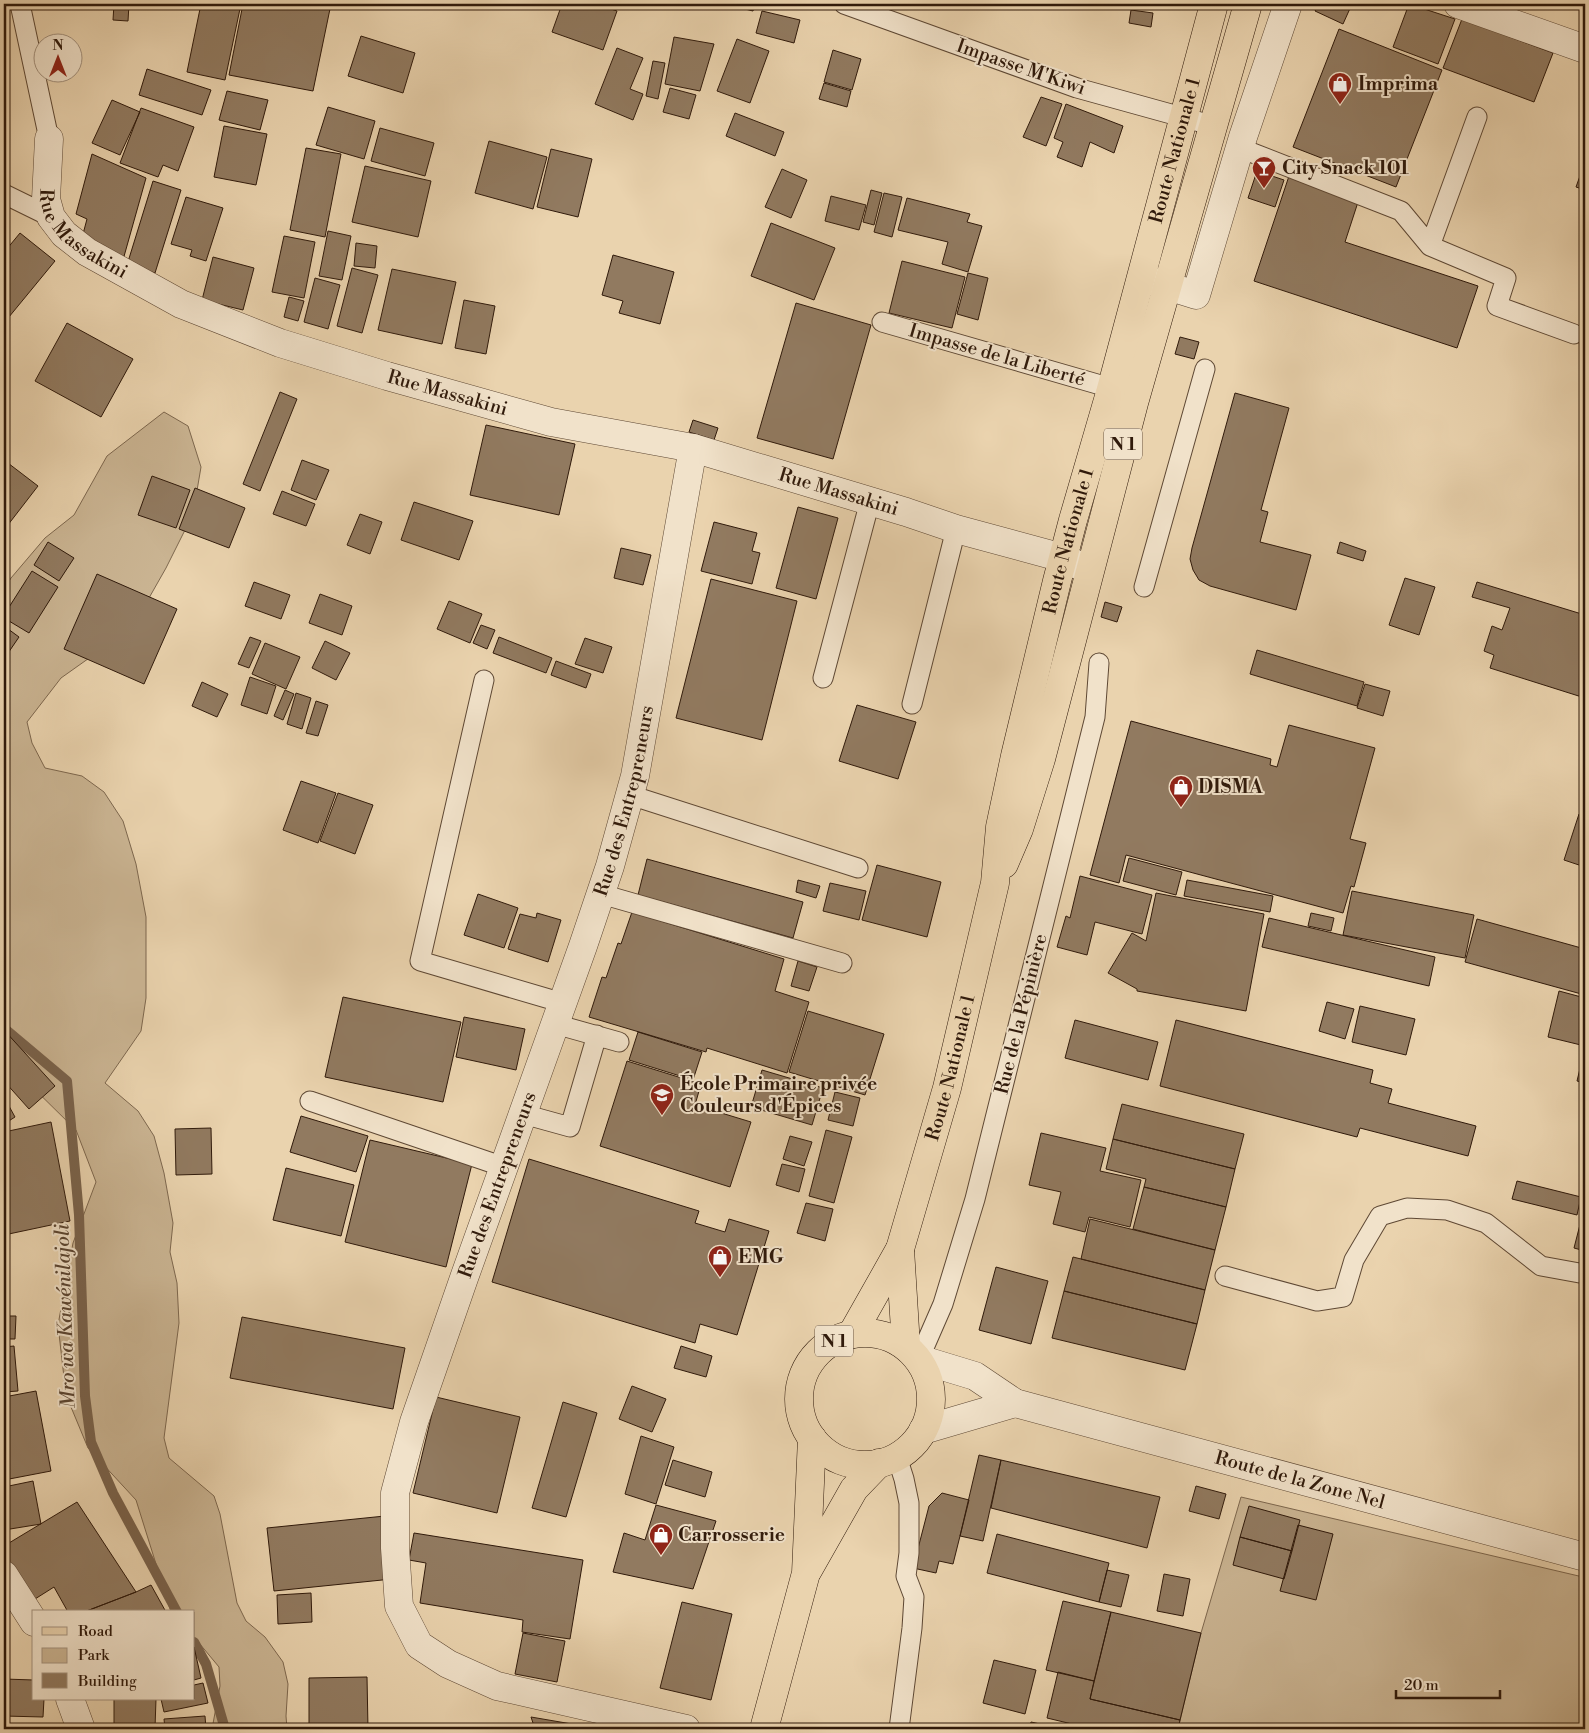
<svg xmlns="http://www.w3.org/2000/svg" width="1589" height="1733" font-family="'Libre Bodoni',serif">
<style>
.green{fill:#cab492;stroke:#7d674e}
.lines{fill:none;stroke-linecap:round;stroke-linejoin:round}
.stream{stroke:#7a634c;stroke-width:10}
.building{fill:#917a60;stroke:#301a0b}
.service-casing{stroke:#5e4834;stroke-width:21}
.minor-casing{stroke:#5e4834;stroke-width:29}
.primary-casing{stroke:#301a0b;stroke-width:29}
.service{stroke:#f1e2ca;stroke-width:19}
.minor{stroke:#f1e2ca;stroke-width:28}
.primary{stroke:#ead3ae;stroke-width:28}
.labels{text-anchor:middle;dominant-baseline:central;stroke-width:4;stroke-linejoin:round;paint-order:stroke}
.shield{fill:#f1e2ca;stroke:#6a5644;stroke-width:1}
.shield-label{font-size:18px;font-weight:bold;fill:#301a0b}
.street-label{font-size:19px;fill:#301a0b;stroke:#f1e2ca}
.poi-label{font-size:19px;font-weight:bold;fill:#301a0b;stroke:#f1e2ca;text-anchor:start}
.water-label{font-size:20px;font-style:italic;fill:#5b4531;stroke:#f1e2ca}
</style>
<rect width="100%" height="100%" fill="#ead3ae"/>
<filter id="stains"><feTurbulence type="fractalNoise" baseFrequency=".004" numOctaves="4"/><feColorMatrix values="0 0 0 0 .2 0 0 0 0 .09 0 0 0 0 .02 0 0 0 .5 -.17"/></filter>
<radialGradient id="worn" r=".72"><stop offset=".6" stop-color="#630" stop-opacity="0"/><stop offset="1" stop-color="#630" stop-opacity=".3"/></radialGradient>
<path class="green" d="M164,412L188,426L201,467L193,514L166,568L145,605L116,639L61,678L27,722L32,743L45,768L82,776L104,792L123,821L136,864L146,917V998L141,1031L105,1083L138,1111L154,1136L164,1173L173,1223L170,1252L177,1283L179,1323L164,1438L169,1458L214,1496L220,1514L237,1603L246,1621L265,1637L283,1662L288,1684L286,1716L287,1729H212L220,1686L219,1667L194,1637V1612H171L136,1500L88,1448L66,1395L58,1325L73,1243L96,1182L76,1130L13,1068L4,1065V589L11,578L45,538L74,515L107,456Z
M1241,1497L1583,1577L1585,1579V1729H1178L1201,1633Z"/>
<g class="lines">
<path class="stream" d="M4,1028L67,1081L79,1215L85,1396L91,1442L113,1493L177,1612
M194,1642L206,1664L225,1729"/>
</g>
<path class="building" d="M114,4H129L128,21L113,20Z
M201,4H241L225,80L187,72Z
M243,4H331L313,91L229,75Z
M562,4H596L617,11L603,50L552,32Z
M725,4H755L753,11Z
M1139,4H1157V9L1138,6Z
M1319,4H1352L1343,24L1315,11Z
M1409,4L1455,19L1438,64L1393,47Z
M1131,10L1153,13L1151,27L1129,23Z
M762,11L800,20L794,43L756,33Z
M1462,19L1553,53L1534,102L1443,68Z
M1339,29L1442,70L1396,187L1293,147Z
M361,36L415,53L403,93L348,76Z
M674,37L714,44L700,91L665,84Z
M737,39L769,51L750,103L717,91Z
M617,48L643,58L630,89L643,94L633,120L595,104Z
M833,50L861,59L852,90L824,82Z
M653,61L665,63L658,99L646,96Z
M147,69L211,90L202,115L139,95Z
M824,83L851,91L847,107L819,99Z
M670,88L696,95L689,119L663,112Z
M227,91L268,100L260,130L219,120Z
M1041,97L1062,104L1046,146L1023,137Z
M112,100L140,112L120,155L92,143Z
M1066,104L1123,126L1114,153L1090,142L1082,167L1057,157L1063,142L1054,138Z
M328,107L375,121L364,159L316,145Z
M141,108L194,127L178,171L163,165L158,177L120,163Z
M735,113L784,132L775,156L726,136Z
M224,126L267,134L256,185L214,177Z
M380,128L434,143L425,176L371,161Z
M489,141L547,157L533,209L475,193Z
M306,148L341,154L325,237L290,230Z
M551,149L592,159L578,217L537,207Z
M92,154L146,178L123,260L83,234L87,219L76,214Z
M1585,162V190L1576,187Z
M365,166L431,181L418,237L352,222Z
M782,169L807,180L791,218L765,207Z
M1257,171L1284,180L1275,207L1248,198Z
M1289,176L1359,199L1345,242L1478,286L1457,348L1254,281Z
M153,181L181,190L155,273L127,265Z
M871,190L882,193L874,225L863,222Z
M884,193L902,197L892,237L874,232Z
M831,196L866,205L859,230L825,221Z
M186,197L223,208L206,261L190,256L192,250L171,244Z
M907,198L970,214L967,222L982,226L968,272L942,264L948,242L898,230Z
M771,223L835,248L814,300L751,276Z
M328,231L351,236L342,280L319,276Z
M20,233L55,261L4,323V248L6,250Z
M284,236L315,242L304,298L272,292Z
M356,243L377,246L375,268L354,266Z
M613,255L674,272L660,324L619,313L623,301L602,295Z
M213,257L254,268L243,310L202,300Z
M902,261L965,277L952,328L889,313Z
M352,268L378,275L362,333L337,326Z
M392,269L456,282L442,344L378,330Z
M968,273L988,278L978,320L957,314Z
M315,278L340,285L328,329L304,322Z
M289,297L304,301L298,321L284,317Z
M464,300L495,306L486,354L455,348Z
M796,303L871,325L833,459L757,438Z
M67,323L133,359L101,417L35,381Z
M1180,337L1199,342L1194,359L1175,354Z
M280,392L297,399L260,491L243,484Z
M1235,393L1289,408L1261,510L1268,512L1260,542L1311,555L1296,610L1210,586L1199,580L1193,570L1190,559L1192,548Z
M693,420L718,428L714,440L689,432Z
M486,425L575,444L559,515L470,495Z
M4,460L38,486L4,530Z
M302,460L329,470L316,500L291,490Z
M152,476L190,490L176,528L138,515Z
M195,488L245,508L229,548L179,529Z
M282,491L315,504L306,526L273,514Z
M414,502L473,521L459,560L401,540Z
M798,507L838,518L816,599L776,588Z
M360,514L382,522L370,554L347,545Z
M714,522L757,533L752,551L760,553L752,584L701,571Z
M48,542L74,558L59,581L34,565Z
M1340,542L1366,551L1363,561L1337,553Z
M621,548L651,555L643,585L614,578Z
M32,571L58,587L29,633L4,618V615Z
M97,574L177,609L144,684L64,649Z
M1405,578L1435,587L1419,635L1389,625Z
M711,579L797,601L762,740L676,718Z
M254,582L290,595L281,619L245,606Z
M1477,582L1585,615V698L1490,668L1494,655L1484,651L1492,626L1502,630L1510,608L1472,597Z
M320,594L352,606L342,635L309,623Z
M449,601L482,614L470,643L437,629Z
M1105,602L1122,607L1117,622L1101,617Z
M481,625L495,630L487,649L473,643Z
M4,626L19,637L4,659Z
M250,637L261,641L249,668L238,664Z
M499,637L552,658L546,673L493,653Z
M585,638L612,647L603,673L575,664Z
M325,641L350,653L336,680L312,668Z
M265,643L300,657L286,689L252,674Z
M1257,650L1364,682L1357,706L1250,674Z
M556,661L591,674L586,688L551,675Z
M250,677L276,686L267,714L241,705Z
M202,682L228,694L217,717L192,706Z
M1365,684L1390,691L1383,716L1357,708Z
M285,690L294,694L283,720L274,716Z
M296,693L311,698L302,729L287,724Z
M316,701L328,705L318,736L306,733Z
M857,705L916,722L898,779L839,761Z
M1131,721L1271,759L1270,765L1277,767L1289,725L1375,748L1350,839L1366,843L1354,887L1351,886L1343,913L1126,855L1119,883L1090,875Z
M301,781L336,793L318,843L283,830Z
M338,793L373,805L355,854L320,841Z
M1579,814L1585,816V867L1564,860Z
M1129,858L1182,872L1176,895L1123,881Z
M647,859L803,902L793,938L638,895Z
M877,865L941,882L927,937L862,920Z
M1080,876L1152,895L1142,934L1095,922L1087,955L1057,947L1066,916L1070,918Z
M798,880L820,886L816,898L796,892Z
M1187,880L1273,896L1270,912L1184,896Z
M830,883L866,891L859,920L823,911Z
M1352,891L1474,915L1465,958L1343,935Z
M1156,893L1264,914L1246,1011L1137,991V989L1108,973L1132,933L1146,941Z
M478,894L518,908L504,948L464,935Z
M632,912L784,959L775,991L809,1002L787,1073L707,1048L706,1052L589,1017L602,977L606,978L618,943L621,944Z
M537,913L561,920L548,962L508,949L520,914L536,918Z
M1311,913L1334,918L1331,931L1308,926Z
M1269,918L1435,957L1429,986L1262,947Z
M1477,919L1585,949V995L1465,962Z
M798,961L817,967L809,991L791,986Z
M1559,991L1585,998V1046L1548,1037Z
M343,997L461,1022L443,1102L325,1077Z
M1327,1002L1354,1009L1345,1039L1319,1031Z
M1360,1006L1415,1019L1406,1055L1352,1042Z
M808,1011L884,1034L865,1095L789,1072Z
M464,1017L525,1029L516,1070L456,1057Z
M1075,1020L1158,1042L1148,1080L1065,1058Z
M1176,1020L1373,1070L1370,1083L1392,1089L1388,1103L1476,1126L1468,1156L1360,1128L1357,1137L1160,1086Z
M4,1030L55,1086L29,1109L4,1081Z
M638,1032L702,1052L693,1080L629,1060Z
M1585,1048V1083L1577,1081Z
M627,1061L701,1084L695,1105L751,1122L730,1187L600,1146Z
M762,1070L823,1088L812,1125L751,1107Z
M835,1092L860,1098L853,1126L828,1120Z
M4,1097L15,1117L4,1124Z
M1122,1104L1244,1134L1235,1169L1113,1139Z
M301,1116L368,1136L356,1172L290,1152Z
M51,1122L70,1221L4,1235V1132Z
M211,1128L212,1174L176,1175L175,1129Z
M826,1130L852,1137L834,1203L809,1196Z
M1041,1133L1106,1148L1100,1171L1141,1180L1130,1227L1089,1217L1085,1232L1053,1224L1061,1192L1029,1185Z
M790,1136L812,1142L804,1166L783,1159Z
M1113,1139L1235,1169L1226,1207L1144,1187L1146,1179L1106,1169Z
M370,1140L472,1164L446,1267L345,1242Z
M529,1159L699,1211L695,1223L725,1232L729,1219L769,1231L737,1335L700,1324L695,1343L492,1282Z
M782,1164L805,1169L799,1192L776,1185Z
M286,1168L354,1185L341,1236L273,1220Z
M1517,1181L1581,1197L1577,1215L1512,1199Z
M1144,1187L1226,1207L1215,1250L1133,1229Z
M806,1203L833,1209L825,1241L797,1233Z
M1585,1205V1251L1574,1248Z
M1090,1219L1215,1250L1205,1290L1081,1259Z
M1073,1257L1205,1290L1197,1324L1064,1291Z
M996,1267L1048,1281L1031,1344L979,1330Z
M1064,1291L1197,1324L1185,1370L1052,1338Z
M4,1316H16L15,1339H4Z
M242,1317L405,1348L393,1409L230,1378Z
M14,1346L18,1391L4,1392V1347Z
M681,1346L712,1356L706,1377L674,1368Z
M632,1386L666,1399L652,1432L619,1419Z
M36,1391L51,1471L4,1480V1397Z
M436,1397L520,1417L497,1513L413,1493Z
M563,1402L597,1413L566,1517L532,1508Z
M641,1436L674,1447L656,1504L625,1494Z
M979,1455L1001,1460L983,1541L960,1536Z
M673,1460L712,1472L705,1497L665,1485Z
M1001,1460L1160,1497L1147,1548L991,1508Z
M33,1481L41,1524L4,1530V1487Z
M1196,1486L1226,1494L1219,1519L1189,1511Z
M942,1493L969,1500L953,1564L939,1561L936,1573L913,1568L929,1506Z
M77,1502L136,1592L84,1612H68L54,1587L35,1599L4,1559V1546Z
M656,1505L716,1521L693,1589L613,1572L624,1533L645,1540Z
M1249,1506L1300,1520L1292,1551L1240,1537Z
M385,1516L392,1579L274,1591L267,1528Z
M1298,1525L1333,1534L1316,1600L1280,1591Z
M414,1533L583,1560L570,1639L522,1632L523,1620L420,1603L426,1563L409,1560Z
M997,1534L1109,1563L1099,1602L987,1573Z
M1240,1537L1292,1551L1284,1579L1233,1565Z
M1107,1570L1129,1575L1121,1607L1099,1602Z
M1164,1574L1190,1579L1183,1616L1157,1611Z
M151,1585L166,1612H84L136,1592Z
M311,1593L312,1622L278,1624L277,1595Z
M1063,1601L1111,1612L1094,1681L1046,1670Z
M682,1602L732,1614L711,1700L660,1688Z
M1111,1612L1201,1633L1180,1720L1090,1699Z
M523,1633L565,1641L557,1682L515,1674Z
M194,1647L201,1678L194,1680Z
M994,1660L1036,1670L1025,1714L983,1703Z
M1058,1672L1094,1681L1090,1699L1180,1720L1178,1729H1093L1047,1718Z
M367,1677L368,1729H309V1678Z
M4,1679L34,1680V1699H44L43,1717L4,1716Z
M203,1683L208,1703L164,1712L161,1699H194V1685Z
M114,1699H156L155,1728H114Z
M205,1716L206,1729H165L164,1719Z
M531,1717L601,1729H535Z
M1031,1722L1063,1729H1029Z
M4,1724L22,1725V1729H4Z"/>
<g class="lines">
<g class="service-casing">
<path id="service" d="M20,4L49,139
M844,4L1077,88L1200,122
M1240,148L1401,211L1430,246L1506,278L1497,306L1574,334
M4,194L51,217
M1430,246L1477,117
M882,322L1111,388
M1144,587L1205,369
M823,678L870,501
M484,680L420,961L563,1003
M912,704L956,529
M630,795L858,868
M601,894L842,963
M555,1024L619,1042
M310,1101L504,1167
M523,1114L570,1127L597,1035
M1225,1276L1317,1301L1343,1297L1354,1260L1380,1216L1407,1208L1447,1210L1486,1223L1541,1266L1585,1274
M919,1359L943,1304L975,1199L1095,717L1099,663
M897,1457L904,1479L909,1503V1553L906,1576L914,1597L912,1628L899,1729"/>
</g>
<g class="minor-casing">
<g id="minor">
<path d="M1458,4L1585,49"/>
<path id="s1" d="M49,139L46,199L51,217L64,234L87,252L181,304L280,343L387,376L551,422L693,448L906,512L956,529L1063,558L1078,565"/>
<path d="M1145,279L1196,295L1243,137L1288,4"/>
<path id="s2" d="M919,1359L975,1376L1015,1403L1585,1557"/>
<path d="M923,1430L1015,1403"/>
<path d="M4,1575L34,1622"/>
<path d="M70,1699L81,1729"/>
<path id="s3" d="M686,1729L497,1686L448,1664L419,1645L399,1606L395,1548V1493L414,1422L464,1278L583,946L610,866L635,776L693,448"/>
</g>
</g>
<g class="primary-casing">
<g id="primary">
<path d="M1004,864L1019,829L1041,759L1134,403L1248,4"/>
<path d="M900,1249L906,1346"/>
<circle cx="865" cy="1399" r="66"/>
<path id="s4" d="M852,1334L900,1249L947,1088L995,883L1000,827L1015,756L1057,581L1073,520L1110,393L1214,4"/>
<path d="M808,1570L854,1489L879,1463"/>
<path d="M764,1729L806,1573L812,1438"/>
</g>
</g>
<use href="#service" class="service"/>
<use href="#minor" class="minor"/>
<use href="#primary" class="primary"/>
</g>
<defs>
<g id="shop-pin" transform="scale(1.25)"><path d="M0 17L-7.5 6A9.5 9.5 0 1 1 7.5 6Z" fill="#8f2418" stroke="#f1e2ca"/><path d="M-5-2.5h2.3a2.7 3.5 0 0 1 5.4 0H5L5.5 6h-11ZM-1.5-2.5h3a1.5 2.3 0 0 0-3 0Z" fill="#fff"/></g>
<g id="bar-pin" transform="scale(1.25)"><path d="M0 17L-7.5 6A9.5 9.5 0 1 1 7.5 6Z" fill="#8f2418" stroke="#f1e2ca"/><path d="M-6-5H6L.8 .8V4.5H3.5V6h-7V4.5H-.8V.8Z" fill="#fff"/></g>
<g id="school-pin" transform="scale(1.25)"><path d="M0 17L-7.5 6A9.5 9.5 0 1 1 7.5 6Z" fill="#8f2418" stroke="#f1e2ca"/><path d="M0-5L7-2L0 1L-7-2ZM-4 1L0 2.5L4 1V4Q0 6-4 4Z" fill="#fff"/></g>
</defs>
<g fill-rule="evenodd">
<use href="#shop-pin" x="1340" y="84"/>
<use href="#bar-pin" x="1264" y="168"/>
<use href="#shop-pin" x="1181" y="787"/>
<use href="#school-pin" x="662" y="1095"/>
<use href="#shop-pin" x="720" y="1257"/>
<use href="#shop-pin" x="661" y="1535"/>
</g>
<g class="labels">
<g class="shield">
<rect x="1104" y="428.5" width="38" height="31" rx="4"/>
<rect x="815" y="1325.5" width="38" height="31" rx="4"/>
</g>
<g class="shield-label">
<text x="1123" y="444">N 1</text>
<text x="834" y="1341">N 1</text>
</g>
<g class="street-label">
<text transform="translate(1021 67) rotate(19)">Impasse M'Kiwi</text>
<text stroke="none"><textPath href="#s4" startOffset="1231">Route Nationale 1</textPath></text>
<text stroke="none"><textPath href="#s1" startOffset="112">Rue Massakini</textPath></text>
<text transform="translate(997 355) rotate(16)">Impasse de la Liberté</text>
<text stroke="none"><textPath href="#s1" startOffset="518">Rue Massakini</textPath></text>
<text stroke="none"><textPath href="#s1" startOffset="922">Rue Massakini</textPath></text>
<text stroke="none"><textPath href="#s4" startOffset="826">Route Nationale 1</textPath></text>
<text stroke="none"><textPath href="#s3" startOffset="1169">Rue des Entrepreneurs</textPath></text>
<text transform="translate(1021 1014) rotate(-76)">Rue de la Pépinière</text>
<text stroke="none"><textPath href="#s4" startOffset="286">Route Nationale 1</textPath></text>
<text stroke="none"><textPath href="#s3" startOffset="764">Rue des Entrepreneurs</textPath></text>
<text stroke="none"><textPath href="#s2" startOffset="402">Route de la Zone Nel</textPath></text>
</g>
<g class="poi-label">
<text x="1358" y="84">Imprima</text>
<text x="1282" y="168">City Snack 101</text>
<text x="1198" y="787">DISMA</text>
<text x="680" y="1084">École Primaire privée<tspan x="680" dy="22">Couleurs d'Épices</tspan></text>
<text x="738" y="1257">EMG</text>
<text x="678" y="1535">Carrosserie</text>
</g>
<g class="water-label">
<text transform="translate(66 1316) rotate(-92)">Mro wa Kawénilajoli</text>
</g>
</g>
<rect width="1589" height="1733" fill="none" stroke="#ead3ae" stroke-width="20"/>
<rect x="5" y="5" width="1579" height="1723" fill="none" stroke="#301a0b" stroke-width="2.5"/>
<rect x="10" y="10" width="1569" height="1713" fill="none" stroke="#301a0b"/>
<rect x="32" y="1610" width="162" height="90" fill="#f1e2ca" stroke="#a4927e"/>
<rect x="42" y="1627" width="25" height="8" fill="#ead3ae" stroke="#a4927e"/>
<text x="78" y="1636" font-size="15" fill="#301a0b">Road</text>
<rect x="42" y="1648" width="25" height="15" fill="#cab492" stroke="#a4927e"/>
<text x="78" y="1660" font-size="15" fill="#301a0b">Park</text>
<rect x="42" y="1673" width="25" height="15" fill="#917a60" stroke="#a4927e"/>
<text x="78" y="1686" font-size="15" fill="#301a0b">Building</text>
<g transform="translate(58 58)"><circle r="24" fill="#f1e2ca" stroke="#a4927e"/>
<path d="M0-4L9 19L0 12L-9 19Z" fill="#8f2418"/>
<text y="-8" font-size="14" font-weight="bold" text-anchor="middle" fill="#301a0b">N</text>
</g>
<path d="M1396 1690v8h104v-8" fill="none" stroke="#301a0b" stroke-width="2.5"/>
<text x="1404" y="1690" font-size="15" fill="#301a0b" stroke="#f1e2ca" stroke-width="4" paint-order="stroke">20 m</text>
<rect width="100%" height="100%" filter="url(#stains)"/>
<rect width="100%" height="100%" fill="url(#worn)"/>
</svg>
